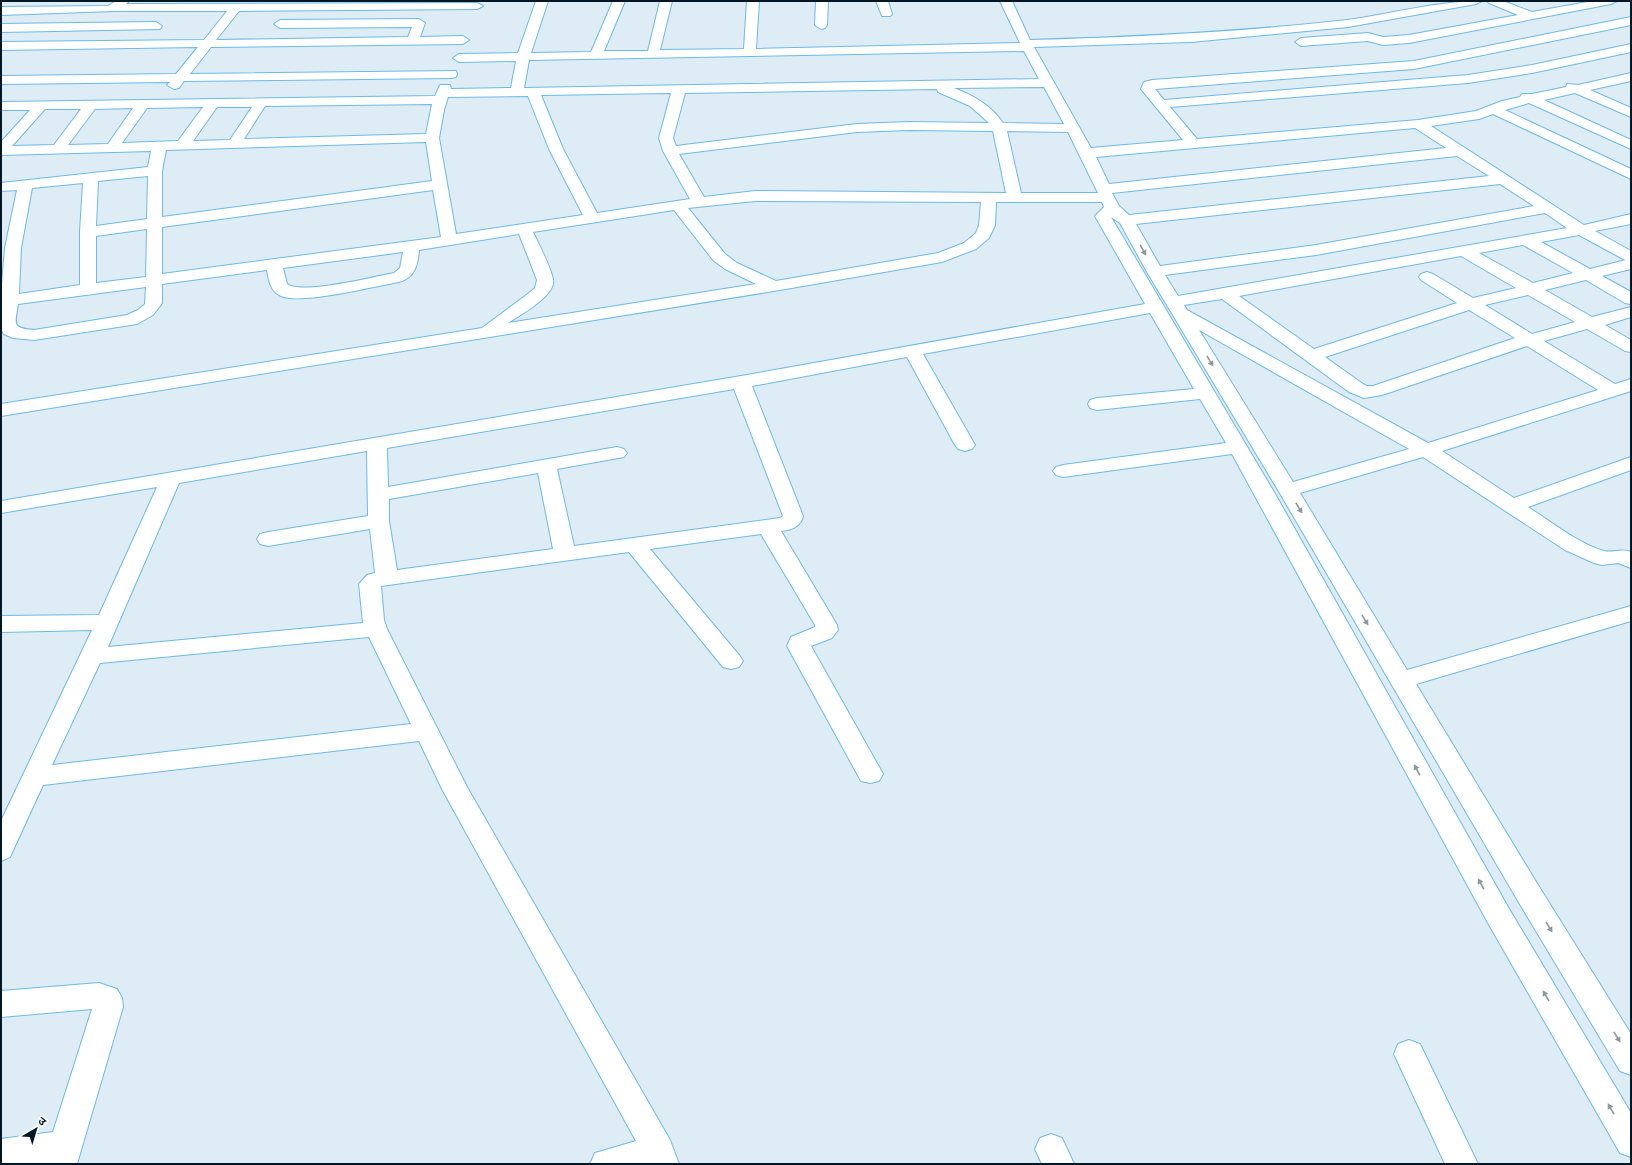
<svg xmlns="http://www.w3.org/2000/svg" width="1632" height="1165" font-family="'Roboto Serif','Noto Sans Devanagari',serif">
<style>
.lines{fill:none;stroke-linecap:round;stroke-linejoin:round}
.minor-casing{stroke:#6cbae9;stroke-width:2}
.minor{fill:#fff;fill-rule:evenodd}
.oneway{fill:#8d979d}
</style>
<rect width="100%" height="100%" fill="#ddecf5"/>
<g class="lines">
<g class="minor-casing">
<path id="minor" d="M116,1H129L126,4L477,3L483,6L477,9L239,11L216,40L408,37L412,27L280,28L274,24L280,20L419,19L425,23L420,37L463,36L469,40L463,44L211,47L190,74L456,71L457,74L456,77L451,78L184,81L179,88L174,89L167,85L170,82L1,84V76L176,74L198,47L1,50V42L204,40L227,11H114L1,15V7L108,6Z
M536,1H548L531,53L591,52L613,1H625L604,51H648L660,1H672L660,50L744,49L747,1H759L756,49L1020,43L1000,1H1012L1030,40C1136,37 1242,32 1347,20C1392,14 1436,1 1482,1L1476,4L1348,27L1191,42L1034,47L1091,148L1183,140L1141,89L1144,82L1152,80L1414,61L1631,17V25L1414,69L1155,89L1164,100L1468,75L1532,65L1631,44V52L1532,73L1468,83L1170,107L1197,139L1418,120L1476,111L1502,101L1520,97L1522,94H1532L1566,87L1567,84L1578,85L1631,73V81L1590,90L1631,108V117L1575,93L1544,100L1631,140V149L1529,103L1505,110L1631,169V179L1493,114L1479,119L1431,126L1584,225L1631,214V224L1595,231L1631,251V269L1602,276L1631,292V304L1625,303L1586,280L1545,290L1592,317L1631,307V317L1605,325L1631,340V352L1625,351L1587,329L1544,341L1615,384L1631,379V391L1442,451L1514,498L1631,457V470L1528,507C1550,521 1579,544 1604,551C1613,553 1621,548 1631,552V568L1618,563L1602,565L1594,563L1565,550L1423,457L1300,493L1407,670L1631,606V621L1416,684L1538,885L1631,1034V1075L1620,1071L1518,901L1278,490L1147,272L1120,223L1111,217L1274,492L1508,907L1631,1113V1157L1620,1153L1488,923L1232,454L1063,477L1056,475L1053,471L1056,467L1063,465L1226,443L1200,399L1097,410L1090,408L1088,404L1090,400L1097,398L1194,389L1150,313L923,354L975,445L972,449L965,451L958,449L955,445L907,357L752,386L803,516C801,527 791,530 781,531L837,625L838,630L832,638L811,646L883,774L879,781L870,783L861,781L787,646L791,637L815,627V625L761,534L650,549L739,655L743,661L739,667L731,669L723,667L629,552L381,586L384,620L387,629L467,787L670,1140L679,1164H590L595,1153L636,1141L442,789L419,741L43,785L10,857L1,861V821L92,630L1,632V616L99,615L157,487L1,513V501L741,376L1145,304L1095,216L1104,207L1102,202H996L995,225L989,238L976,249L942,262L774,291L1,416V404L482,328L529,293L535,288L537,280L519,234L419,250C418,264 415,278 399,282C375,286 301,305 281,296C270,291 269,281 267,270L162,284V303L160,306L153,315L137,324L34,340L13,338L4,334L1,330V296L5,248L17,190L1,191V183L148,167L151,151L1,155V142L30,110H1V102L435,96L440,85H450L451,89L511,88L516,61L459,62L453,58L459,54L518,53ZM1024,51L1039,79L524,88L529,60ZM1044,87L1064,124L1003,123C991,105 974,96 954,88ZM937,89L938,92L970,106L989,123L909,122L857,124L676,146L673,138L685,93ZM671,93L659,138L663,151L690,199L597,213L563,149L541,95ZM528,96L549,149L583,215L456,234L439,138L444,110L448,97ZM432,104L426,134L244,139L265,106ZM203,107L178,141L122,143L147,108ZM217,107H252L230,140L193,141ZM133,108L108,144L68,145L95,109ZM45,109H81L54,145L12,146ZM1415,128L1446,148L1109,184L1096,157ZM909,130L993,131L1006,193L755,191L704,197L679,154L857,132ZM1007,131L1068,132L1098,193H1021ZM426,142L432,181L162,217V171L166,150ZM1457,156L1489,176L1129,215L1119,206L1112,193ZM148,176L147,219L96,226L98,181ZM83,183L80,232V285L19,294L21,248L32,188ZM1500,184L1534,206L1316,245L1160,266L1136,224ZM433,190L441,237L162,274V227ZM755,201L981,202L979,225L976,233L964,243L938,253L776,281L737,263L725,254L688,208ZM674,210L713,260L725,269L756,284L508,323C520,315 557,295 553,279C549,263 540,247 533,232ZM1545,213L1567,228L1178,296L1165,275L1316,255ZM147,229L146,277L96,283V236ZM1579,235L1625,260H1626L1590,269L1541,242ZM1523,245L1573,273L1533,283L1479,253ZM403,252L400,268L394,273C373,277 302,295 287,284L283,268ZM1461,256L1516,288L1473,298L1433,274L1427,272L1421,274L1419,277L1421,280L1457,303L1314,349L1239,296ZM146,287L145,304L138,310L127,315L34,330C11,328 15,324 18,304ZM1528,295L1575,322L1532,334L1485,305ZM1222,299L1349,392L1364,398L1382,395L1527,346L1598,390L1428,443L1187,310L1184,305ZM1469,310L1515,338L1373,386H1367L1363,384L1325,357ZM1199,330L1409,449L1293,482ZM734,389L783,516L780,518L574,546L557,469L624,457L627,453L624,449L617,447L388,487L387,448ZM367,451L368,516L268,532L260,534L257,539L260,544L268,546L370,529L375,573L367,575L359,584L363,623L108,647L179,483ZM538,473L553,549L397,570L389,521V499ZM369,637L411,724L52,765L100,663Z
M816,1H828L827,25L825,28L821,29L815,25Z
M876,1H888L892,14L890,16H882Z
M1487,1H1503L1532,12L1593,1H1617L1611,4L1409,43L1383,45L1368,41L1301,46L1295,42L1301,38L1368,33L1383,37L1409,35L1518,15L1489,3Z
M156,22L162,26L160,29L1,32V24Z
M99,983L117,989L122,998L123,1007L77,1164H1V1139L53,1132L92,1009L1,1017V991Z
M1409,1040L1420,1044L1478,1164H1445L1394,1054L1398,1044Z
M1051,1134L1062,1138L1074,1164H1042L1035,1149L1040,1138Z"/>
</g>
<use href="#minor" class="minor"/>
</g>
<defs><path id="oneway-solid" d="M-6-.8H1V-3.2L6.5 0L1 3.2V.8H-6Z"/></defs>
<g class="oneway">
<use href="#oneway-solid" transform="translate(1143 250) rotate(61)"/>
<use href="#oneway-solid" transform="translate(1210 361) rotate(59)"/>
<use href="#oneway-solid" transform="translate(1299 508) rotate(59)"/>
<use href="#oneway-solid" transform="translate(1365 620) rotate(59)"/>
<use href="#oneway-solid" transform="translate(1417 770) rotate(-119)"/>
<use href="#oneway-solid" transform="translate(1481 884) rotate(-119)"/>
<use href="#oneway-solid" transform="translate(1549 927) rotate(58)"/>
<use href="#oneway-solid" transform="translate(1546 996) rotate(-120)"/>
<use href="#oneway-solid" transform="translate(1617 1037) rotate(58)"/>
<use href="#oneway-solid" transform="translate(1611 1109) rotate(-120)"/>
</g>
<rect width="1632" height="1165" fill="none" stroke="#011725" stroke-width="4"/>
<g transform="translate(36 1129) rotate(38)" stroke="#ffffff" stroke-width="3" paint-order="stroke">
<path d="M0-3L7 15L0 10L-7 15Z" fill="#011725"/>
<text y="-6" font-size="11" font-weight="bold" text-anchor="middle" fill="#011725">उ</text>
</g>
</svg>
